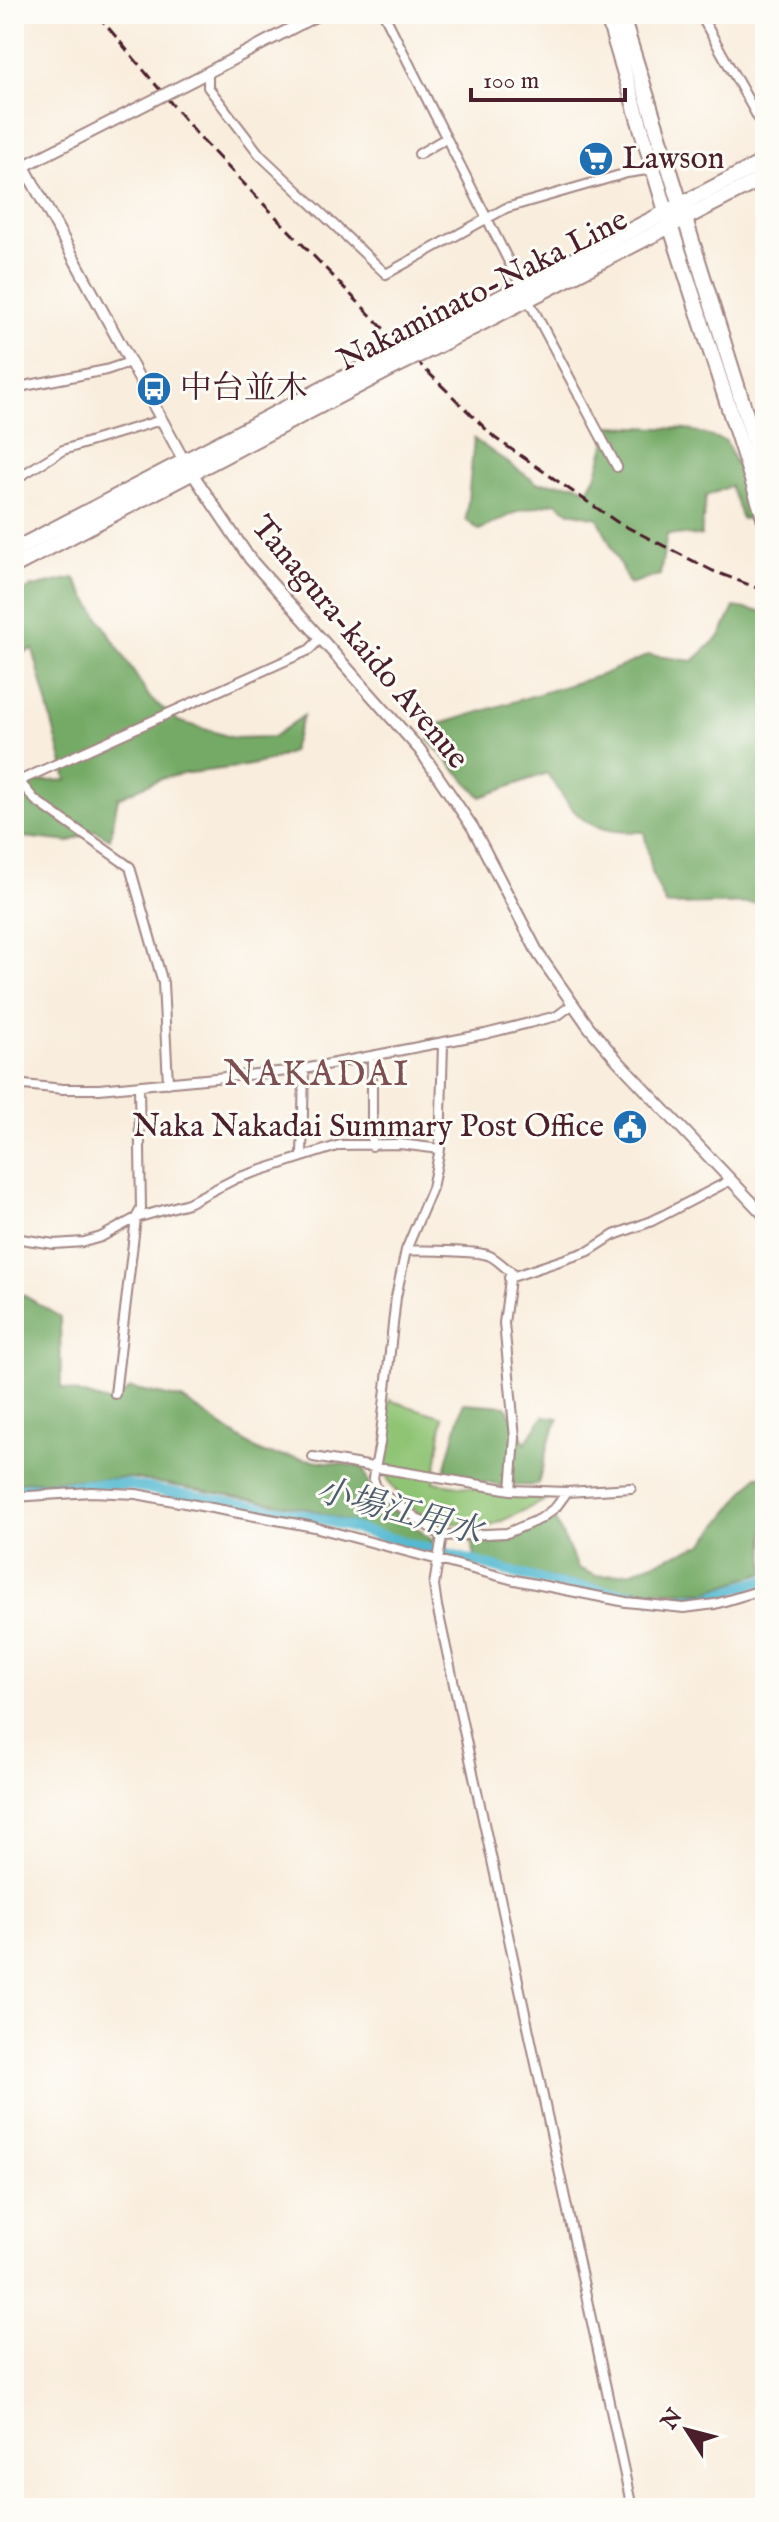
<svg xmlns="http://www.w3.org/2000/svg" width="779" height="2522" font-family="'IM FELL English','Noto Serif JP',serif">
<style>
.green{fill:#90c475;stroke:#6d7250;stroke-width:2}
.forest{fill:#74aa66;stroke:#5f6448;stroke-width:2}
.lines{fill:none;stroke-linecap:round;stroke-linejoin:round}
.canal{stroke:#54b9d2;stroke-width:11}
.minor-casing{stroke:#a28684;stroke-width:12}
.tertiary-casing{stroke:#a28684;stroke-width:14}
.primary-casing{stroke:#a28684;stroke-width:18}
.trunk-casing{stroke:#a28684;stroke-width:18}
.minor{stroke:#fff;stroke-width:8}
.tertiary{stroke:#fff;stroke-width:10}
.primary{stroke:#fff;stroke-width:14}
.trunk{stroke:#fff;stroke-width:14}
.rail{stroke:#4a1f2b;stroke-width:3;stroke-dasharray:12 6;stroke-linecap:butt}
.tertiary-bridge-casing{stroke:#a28684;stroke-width:14;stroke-linecap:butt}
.primary-bridge-casing{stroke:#a28684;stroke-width:18;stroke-linecap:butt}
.tertiary-bridge{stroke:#fff;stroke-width:10}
.primary-bridge{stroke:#fff;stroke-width:14}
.labels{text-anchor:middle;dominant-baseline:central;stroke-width:6;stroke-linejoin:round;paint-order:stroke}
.poi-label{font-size:32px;fill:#4a1f2b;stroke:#fdfcf7;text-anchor:start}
.street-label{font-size:32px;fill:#4a1f2b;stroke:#fdfcf7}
.water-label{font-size:34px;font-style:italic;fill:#4e5d6e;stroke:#fdfcf7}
.quarter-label{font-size:36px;letter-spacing:2px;fill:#7d4f51;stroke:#fdfcf7}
</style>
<rect width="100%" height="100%" fill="#fdfcf7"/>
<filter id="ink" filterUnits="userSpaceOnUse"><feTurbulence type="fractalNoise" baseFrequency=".0125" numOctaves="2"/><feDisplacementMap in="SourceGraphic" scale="16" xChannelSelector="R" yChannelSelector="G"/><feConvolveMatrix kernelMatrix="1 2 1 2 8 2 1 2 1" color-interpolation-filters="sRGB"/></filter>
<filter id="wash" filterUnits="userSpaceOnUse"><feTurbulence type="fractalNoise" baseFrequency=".006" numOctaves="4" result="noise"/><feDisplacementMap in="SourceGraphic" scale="32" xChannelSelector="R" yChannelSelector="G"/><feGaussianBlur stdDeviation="1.8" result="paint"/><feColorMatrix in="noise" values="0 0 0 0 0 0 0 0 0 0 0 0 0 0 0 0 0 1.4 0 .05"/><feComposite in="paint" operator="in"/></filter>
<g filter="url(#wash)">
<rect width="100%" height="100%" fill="#f9eddd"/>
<path class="green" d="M389,1400L443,1417L434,1482L546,1500L487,1528L423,1519L392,1487L386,1475L383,1457Z"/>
<path class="forest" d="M610,426L687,429L726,441L759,517L742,519L730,486L706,496L701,536L667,534L660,575L629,584L598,518L570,512L556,502L519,511L479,530L466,520L474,439L537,483L575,484L588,490L597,474Z
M74,578L150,698L178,721L234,738L273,737L303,716L291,752C250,772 206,767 164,778C148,782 133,792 118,798L110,839L94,830L70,842L14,836V783L67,780L33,649L14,657V600L29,588Z
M734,607L765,612V903L666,905L653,876L644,832C585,833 578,820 547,773L481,797L429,741L440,724L601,675L649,655L693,661L721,635Z
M22,1294L60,1317L61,1388L111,1403L131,1388L182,1399L262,1453L363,1467L371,1492L433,1541L431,1548L308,1509L131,1478L14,1482V1295Z
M463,1403L506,1406L525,1443L544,1416L559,1418L548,1444L538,1485L502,1486L444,1474Z
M757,1476H765V1572L707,1592L631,1590L555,1579L476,1559L470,1539L509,1536L555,1520L578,1568L596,1576L630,1572L703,1544Z"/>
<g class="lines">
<path class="canal" d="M14,1489L98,1484L127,1485L309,1516L555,1584L662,1599L707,1598L765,1580"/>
</g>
</g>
<g filter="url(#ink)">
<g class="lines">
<g class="minor-casing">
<path id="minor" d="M384,14L522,288L617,467
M700,14L765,130
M208,72V87L260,155L386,274L506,208L627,173L654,169
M419,154L446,138
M14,388L106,370L130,362
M14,480L63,450L161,420
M14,769L19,781L35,800L130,867L163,983L168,1083
M19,781L309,650L320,639
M443,1044L440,1149L432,1188L406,1250L396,1297L380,1443L373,1478L377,1490L442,1536L507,1533L540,1519L556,1507L567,1492
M372,1058V1146
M14,1084L63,1089H99L299,1070L485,1034L557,1016L573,1004
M302,1156L304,1069
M14,1238L54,1244L84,1242L101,1237L136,1218L188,1203L237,1178L340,1145L400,1144L440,1149
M406,1250C424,1251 478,1250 490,1256C498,1260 504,1267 511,1272L504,1323L515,1438L511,1490
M509,1278L589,1251L614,1235L652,1221L731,1180
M115,1394L136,1218L141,1209L139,1086
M313,1457L511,1490L567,1492L631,1488
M14,1497L91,1492L136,1494L314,1527L510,1579L626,1602L684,1608L715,1604L765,1589
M442,1536L434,1585L437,1606L632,2508"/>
</g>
<g class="tertiary-casing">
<path id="tertiary" d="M193,80L319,14
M14,148L184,461L250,559L420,750L473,828L539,955L589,1027L617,1060L765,1216
M24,166L136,109"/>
</g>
<g class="primary-casing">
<path id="primary" d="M424,337L765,161
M431,349L765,177
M14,550L382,358
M14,566L388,370"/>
</g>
<g class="trunk-casing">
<path id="trunk" d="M607,14L671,228L765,520
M621,14L765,475"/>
</g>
<use href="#minor" class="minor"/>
<use href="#tertiary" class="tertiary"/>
<use href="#primary" class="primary"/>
<use href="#trunk" class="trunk"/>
<path class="rail" d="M97,14L200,138L381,326L495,438L617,522L713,571L765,591"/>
<g class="tertiary-bridge-casing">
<path id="tertiary-bridge" d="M136,109L193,80"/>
</g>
<g class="primary-bridge-casing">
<path id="primary-bridge" d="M382,358L424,337
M388,370L431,349"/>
</g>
<use href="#tertiary-bridge" class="tertiary-bridge"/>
<use href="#primary-bridge" class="primary-bridge"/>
</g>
</g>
<defs>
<g id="supermarket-disc" transform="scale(1.8)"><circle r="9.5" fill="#1f6fb2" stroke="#fdfcf7"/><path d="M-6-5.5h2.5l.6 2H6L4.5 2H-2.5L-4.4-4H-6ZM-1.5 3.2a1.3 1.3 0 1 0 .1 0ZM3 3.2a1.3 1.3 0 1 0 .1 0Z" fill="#fff"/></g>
<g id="bus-disc" transform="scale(1.8)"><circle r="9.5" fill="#1f6fb2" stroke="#fdfcf7"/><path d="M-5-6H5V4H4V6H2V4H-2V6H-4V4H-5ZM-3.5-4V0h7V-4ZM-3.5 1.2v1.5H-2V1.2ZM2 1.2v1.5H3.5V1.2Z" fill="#fff"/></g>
<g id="civic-disc" transform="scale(1.8)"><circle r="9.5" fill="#1f6fb2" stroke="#fdfcf7"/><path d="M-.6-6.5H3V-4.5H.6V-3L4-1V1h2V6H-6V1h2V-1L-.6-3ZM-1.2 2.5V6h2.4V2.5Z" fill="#fff"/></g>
</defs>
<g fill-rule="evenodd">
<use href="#supermarket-disc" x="596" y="159"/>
<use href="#bus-disc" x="154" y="389"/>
<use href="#civic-disc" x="630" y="1127"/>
</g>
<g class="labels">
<g class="poi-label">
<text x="622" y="159">Lawson</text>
<text x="180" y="389">中台並木</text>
<text x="604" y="1127" text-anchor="end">Naka Nakadai Summary Post Office</text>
</g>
<g class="street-label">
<text transform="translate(483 291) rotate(-27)">Nakaminato-Naka Line</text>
<text transform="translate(359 643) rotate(50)">Tanagura-kaido Avenue</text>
</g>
<g class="water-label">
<text transform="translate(399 1512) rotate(15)">小場江用水</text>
</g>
<g class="quarter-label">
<text x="317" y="1075">NAKADAI</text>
</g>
</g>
<rect width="779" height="2522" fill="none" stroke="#fdfcf7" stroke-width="48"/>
<g transform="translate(687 2430) rotate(306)" stroke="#fdfcf7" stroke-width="6" paint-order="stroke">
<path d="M0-6L14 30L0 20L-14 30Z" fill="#4a1f2b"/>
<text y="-12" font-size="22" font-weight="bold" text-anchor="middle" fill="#4a1f2b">N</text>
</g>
<path d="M471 88v12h154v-12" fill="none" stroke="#4a1f2b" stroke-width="4"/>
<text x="483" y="88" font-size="24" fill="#4a1f2b" stroke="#fdfcf7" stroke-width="6" paint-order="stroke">100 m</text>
</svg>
